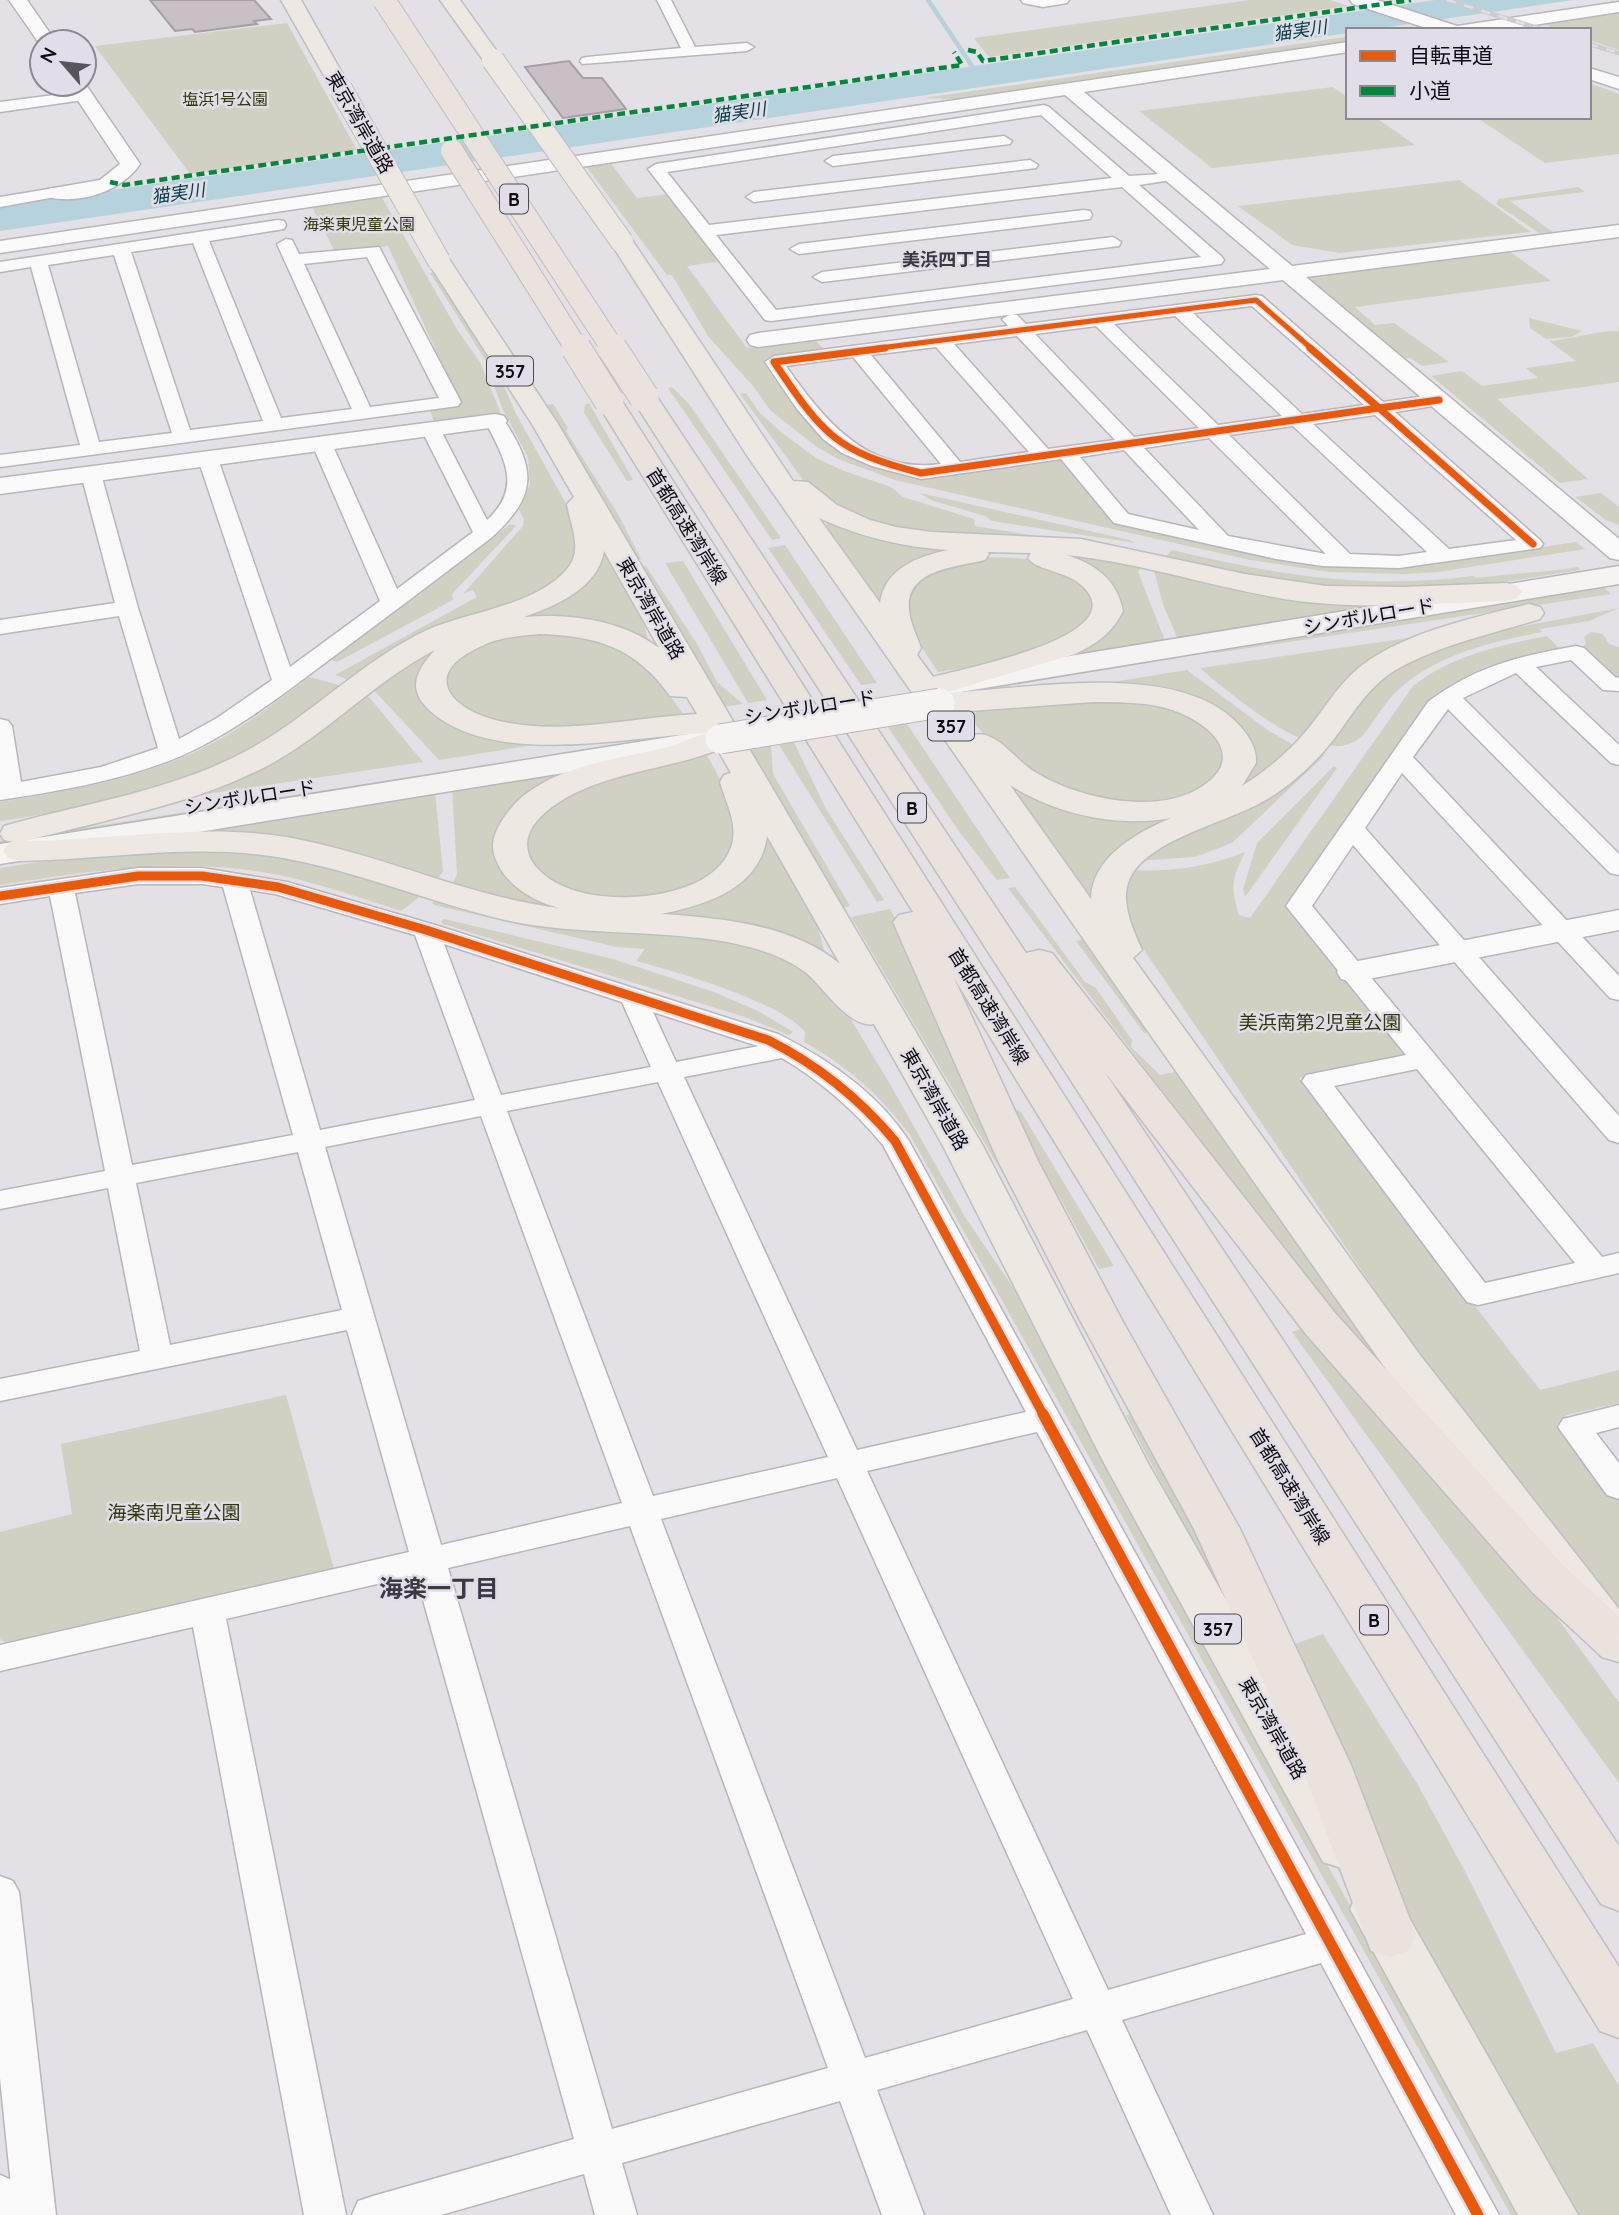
<svg xmlns="http://www.w3.org/2000/svg" width="1619" height="2215" font-family="Quicksand,'Noto Sans JP',sans-serif">
<style>
.green{fill:#d0d1c2}
.water{fill:#b6d2dc}
.lines{fill:none;stroke-linecap:round;stroke-linejoin:round}
.stream{stroke:#b6d2dc;stroke-width:4.5}
.building{fill:#c8c0c5;stroke:#a4a1a4;stroke-width:2}
.minor-casing{stroke:#b9b6bb;stroke-width:3}
.tertiary-casing{stroke:#b9b6bb;stroke-width:3}
.secondary-casing{stroke:#b9b6bb;stroke-width:3}
.trunk-casing{stroke:#bfbec1;stroke-width:3}
.motorway-casing{stroke:#bfbec1;stroke-width:3}
.minor{fill:#fbfafb;fill-rule:evenodd}
.tertiary{fill:#fbfafb;fill-rule:evenodd}
.secondary{fill:#f6f4f2;fill-rule:evenodd}
.trunk{fill:#eee8e3;fill-rule:evenodd}
.motorway{fill:#eae3dd;fill-rule:evenodd}
.rail-casing{stroke:#cdcccd;stroke-width:4.5}
.rail{stroke:#e2dee8;stroke-width:2.5;stroke-dasharray:9;stroke-linecap:butt}
.secondary-bridge-casing{stroke:#b9b6bb;stroke-width:31;stroke-linecap:butt}
.trunk-bridge-casing{stroke:#bfbec1;stroke-width:24;stroke-linecap:butt}
.motorway-bridge-far1-casing{stroke:#bfbec1;stroke-width:24;stroke-linecap:butt}
.motorway-bridge-casing{stroke:#bfbec1;stroke-width:31;stroke-linecap:butt}
.secondary-bridge{stroke:#f6f4f2;stroke-width:29}
.trunk-bridge{stroke:#eee8e3;stroke-width:22}
.motorway-bridge-far1{stroke:#eae3dd;stroke-width:22}
.motorway-bridge{stroke:#eae3dd;stroke-width:29}
.quiet{stroke:#00873e;stroke-width:4.5;stroke-dasharray:8 4.5;stroke-linecap:butt}
.cycleway-far3-casing{stroke:#e2dee8;stroke-width:8}
.cycleway-far2-casing{stroke:#e2dee8;stroke-width:10}
.cycleway-far1-casing{stroke:#e2dee8;stroke-width:13}
.cycleway-casing{stroke:#e2dee8;stroke-width:16}
.cycleway-far3{stroke:#e8590c;stroke-width:5}
.cycleway-far2{stroke:#e8590c;stroke-width:7}
.cycleway-far1{stroke:#e8590c;stroke-width:9}
.cycleway{stroke:#e8590c;stroke-width:11}
.labels{text-anchor:middle;dominant-baseline:central;stroke-width:5;stroke-linejoin:round;paint-order:stroke}
.far-park-label{font-size:16px;fill:#34370d;stroke:#e2dee8}
.far-water-label{font-size:18px;font-style:italic;fill:#01404d;stroke:#e2dee8}
.shield{fill:#e2dee8;stroke:#4c4a4f;stroke-width:2}
.shield-label{font-size:18px;font-weight:bold;fill:#0c0a0e}
.far-neighbourhood-label{font-size:18px;font-weight:bold;fill:#3c3941;stroke:#e2dee8}
.street-label{font-size:19px;fill:#0c0a0e;stroke:#e2dee8}
.park-label{font-size:19px;fill:#34370d;stroke:#e2dee8}
.near-neighbourhood-label{font-size:24px;font-weight:bold;fill:#3c3941;stroke:#e2dee8}
</style>
<rect width="100%" height="100%" fill="#e3e0e6"/>
<path class="green" d="M1250,0H1330L1348,6L989,57L974,38Z
M1619,12V50L1589,40V30H1555L1546,24Z
M287,23L357,150L190,174L95,46Z
M1346,37L1348,41L955,99L924,98Z
M1589,83L1619,94V154L1545,163L1476,117H1589Z
M1333,87L1348,98V117H1375L1415,145L1212,168L1139,111Z
M610,162L637,198L670,194L721,261L687,266L747,348L816,341L826,352L765,360L763,362L806,419L894,470L1054,458L1063,460L1118,522L1274,557L1427,564L1576,542L1585,549L1438,572L1405,574L1329,572L1250,560L895,480L838,459L817,447L771,411L753,386L708,336L672,275H667L586,166Z
M1459,180L1531,232L1340,253L1292,245L1238,206Z
M1578,187L1619,216L1585,192L1510,201L1553,232L1539,233L1496,204L1499,199Z
M381,196L458,331L480,362L501,414L434,421L429,408L460,403L388,246L335,252L312,207Z
M1506,249L1551,281L1355,307L1375,325L1394,323L1449,362L1422,366L1411,358H1402L1311,279L1316,274Z
M434,272L498,372L516,414L574,518L580,544L575,564L549,587L353,681L335,675L477,597L473,590L463,594L523,526L524,519L519,510L530,484L528,457L502,408L486,361L430,273Z
M1529,318L1582,331L1571,337L1546,339L1530,328Z
M1619,323V382L1497,399L1588,479L1560,483L1431,376L1462,371L1482,386L1538,378L1526,368L1576,361L1549,341C1573,339 1594,331 1618,331Z
M672,387L689,404L781,538L772,540L668,388Z
M746,393L759,412L781,432L816,458L844,471L891,487L903,497L974,519L975,526L1144,554L885,531L814,495L740,394Z
M589,403L633,480L627,481L584,413L585,405Z
M553,404L568,428L566,431L619,516L641,559L635,560L544,405Z
M920,493L1130,540L1135,543L992,521L985,516L931,500Z
M1601,493L1619,507V525L1606,520L1575,497Z
M825,519L846,530L872,537L1041,548L1142,565L1138,572L1166,643L1065,657L1108,626L1070,561L1013,549L947,553L884,612L829,533Z
M510,524L516,526L452,594L453,600L337,662L332,660Z
M785,545L877,683L861,685L768,548Z
M603,546L644,622L649,647C631,639 613,630 594,625C545,614 412,621 418,694C442,730 485,739 526,741C535,741 546,739 553,742L439,760L369,685L430,645L563,593L593,565Z
M1172,550C1279,575 1364,590 1473,576L1477,578C1511,573 1544,573 1578,567L1580,570L1491,584L1323,591L1162,561Z
M972,558C1006,556 1045,557 1075,575C1083,580 1089,594 1095,602L1087,622L1050,646L981,665L938,672L907,625L905,595L919,577Z
M683,561L767,700L748,703L665,563Z
M646,566L697,644L717,682L743,704L721,707L640,567Z
M1157,568L1383,600L1355,612L1179,642L1163,604L1154,571Z
M1604,587L1611,594L1215,653L1211,649Z
M1619,608L1589,621L1540,629L1542,632C1491,642 1437,654 1398,690C1371,715 1367,753 1327,745L1355,700L1408,659L1481,634Z
M518,632L605,639L654,673L683,714L586,727H515L454,708L441,671L462,650Z
M1591,632L1603,634L1609,644L1619,647V678L1610,676L1581,647L1586,644L1584,637Z
M1436,634L1303,739C1278,732 1221,687 1200,668Z
M1547,636L1560,649C1516,657 1474,668 1437,696L1289,904L1406,1050L1405,1057L1299,1078L1540,1390L1619,1370V1403L1566,1415L1564,1421L1619,1493V1607L1423,1361L1125,922L1126,870C1169,872 1205,868 1245,852C1232,879 1230,886 1239,915L1250,918L1413,686C1451,656 1500,645 1547,636Z
M1187,670L1269,731L1297,747L1263,778L1153,831L1094,910L1023,808L1017,788L1109,816L1229,793L1220,715L1088,686Z
M309,677L342,686L344,689L230,765L103,805L0,821V802C67,791 135,780 197,751C238,732 273,704 309,677Z
M360,693L369,697L423,762L179,798Z
M1088,698L1163,705L1203,723L1227,752L1216,780L1181,799L1149,805L1083,800L1001,755L967,714L1042,701Z
M907,724L1010,878L997,880L958,830L888,727Z
M794,742L826,809L884,900L877,902L779,745Z
M771,745L773,774L850,906L839,908L747,751Z
M1322,754L1325,755L1232,843L1195,857L1134,861L1313,755Z
M707,755L722,783L734,817L737,840L728,858L705,880L671,894L604,900L537,879L518,836L567,792L679,760Z
M1334,766L1337,768L1245,897L1243,889L1257,843Z
M568,774C550,784 528,794 513,808C474,842 499,878 535,898L692,903L761,823L817,924L827,962L808,950L579,916L451,887L457,874L452,788Z
M410,777L412,782L0,848V841Z
M435,791L443,871L435,883L173,834Z
M265,850L425,893L401,911C364,899 326,886 288,877C192,855 95,870 0,885V868L98,853Z
M1015,887L1085,982L1096,988L1132,1040L1131,1047L1160,1075L1180,1071L1442,1436L1336,1320L1008,888Z
M438,897L725,938L795,961L839,1000L890,1084L965,1217L1014,1289L1047,1343L1149,1546L1523,2215H1511L910,1135C880,1095 847,1066 804,1042L805,1032C781,1002 675,971 636,961L645,949L617,947L434,905L432,903Z
M890,909L919,960L1036,1230L851,917Z
M444,919L613,959L714,992L760,1012L793,1032L789,1035L745,1017L443,924L441,922Z
M1087,938L1154,1032L1144,1033L1076,941Z
M1017,1110L1021,1112L1114,1266L1099,1269L1060,1198L1040,1172L1011,1111Z
M1310,1326L1508,1551L1619,1702V1783L1292,1332Z
M286,1395L334,1569L7,1643L0,1639V1532L72,1514L61,1444Z
M1126,1415H1130L1157,1464L1179,1493L1240,1620L1233,1621Z
M1323,1634L1418,1785L1467,1875L1556,2053L1593,2043L1619,2086V2215H1575L1440,1985L1324,1724L1286,1647Z"/>
<path class="water" d="M1435,0H1573L1368,30H1348V33L0,231V206Z"/>
<g class="lines">
<path class="stream" d="M928,0L976,72"/>
</g>
<path class="building" d="M150,0H254L271,19L254,21L257,24L195,32L192,29L175,31Z
M569,61L583,78H602L626,109L563,118L525,67Z"/>
<g class="lines">
<g class="minor-casing">
<path id="minor" d="M657,0H671L695,47L747,43L754,47L747,51L582,64L580,61L582,58L587,57L681,48Z
M1021,0H1069L1067,3L1043,7L1023,3Z
M85,91L90,93L93,96L90,99L0,112V102Z
M1044,105L1049,107L1129,176L1178,173L1180,176L1178,179L1139,185L1221,256L1224,260L1221,264L771,321L765,320L648,169L656,164ZM1041,115L1112,178L709,225L667,172ZM1122,187L1201,257L776,310L716,235Z
M1004,136L1012,141L1010,144L833,166L825,161L833,156Z
M1030,160L1038,165L1036,168L754,202L746,197L754,192Z
M55,188L63,193L61,196L0,207V197Z
M1084,210L1090,211L1092,215L1090,219L799,254L790,249L799,244Z
M278,220L284,221L286,225L284,229L209,241L281,418L352,409L277,244L286,239L292,240L299,254L379,247L461,402L458,406L0,467V455L80,445L31,267L0,272V262ZM193,243L263,421L190,430L131,252ZM114,255L172,433L99,442L48,265ZM367,257L439,398L370,407L304,264Z
M1113,237L1121,242L1119,246L822,282L813,277L822,272Z
M1256,295L1262,296L1383,402L1439,394L1446,396L1448,400L1446,404L1395,412L1540,540L1543,544L1540,548L1399,568L1322,566L1276,559L1114,523L1061,459L921,479L872,466L842,453L823,439L797,409L765,362L774,356L1008,326L1002,319L1011,314L1017,315L1026,324ZM1252,306L1364,405L1302,414L1193,313ZM1175,316L1282,416L1218,425L1114,324ZM1096,326L1199,428L1134,437L1035,334ZM1017,336L1115,440L1048,449L954,344ZM936,347L1029,452L960,462L871,355ZM853,357L941,464C867,474 824,420 786,366ZM1375,415L1516,540L1449,549L1313,424ZM1293,426L1427,552L1399,556L1350,554L1229,435ZM1209,438L1326,554L1228,536L1144,448ZM1124,450L1199,530L1128,514L1080,457Z
M495,415L502,417C537,470 538,495 491,538C437,579 383,620 329,660C282,695 235,732 181,756C124,780 61,791 0,800V719L8,721L12,726L21,782L101,767L158,748L119,616L0,634V620L115,603L81,474L84,470H98L101,474L138,608L179,739L217,718L272,680L198,459L201,455H215L218,459L290,667L380,601L312,444L315,440L322,438L332,444L397,589L473,532L421,429L424,425H438L487,520C523,487 504,458 485,421Z
M1576,646L1584,648L1616,678L1619,677V691L1603,690L1571,660L1536,667L1619,745V765L1611,763L1516,673L1463,698L1619,854V875L1610,873L1448,709L1413,757L1619,976V1000L1610,998L1402,773L1365,828L1619,1116V1143L1609,1140L1353,845L1312,906L1602,1257L1619,1253V1273L1478,1305L1467,1302L1302,1081L1306,1075L1406,1055L1286,906L1428,702C1474,667 1519,656 1576,646ZM1417,1069L1575,1263L1485,1283L1334,1086Z
M138,868H202L287,882L435,925L778,1034C828,1059 878,1093 909,1141L1499,2215H1456L1321,1963L1122,2020L1213,2215H1171L1087,2030L877,2090L924,2215H882L840,2101L622,2163L637,2215H595L584,2174L441,2215H352L358,2201L373,2196L574,2139L416,1575L226,1619L346,2215H304L193,1627L0,1671V1645L409,1552L347,1330L0,1401V1379L140,1351L108,1188L0,1209V1191L105,1171L50,896L0,904V888ZM138,884H202L223,887L293,1135L132,1165L75,893ZM250,890L275,894L415,935L475,1100L320,1130ZM444,944L622,1002L651,1067L501,1095ZM653,1012L758,1046H759L676,1062ZM782,1058C821,1081 854,1110 883,1145L1026,1412L857,1450L684,1077ZM658,1082L828,1457L653,1496L507,1111ZM481,1116L622,1503L441,1545L325,1147ZM298,1152L342,1310L170,1345L136,1183ZM1037,1432L1306,1934L1108,1990L867,1471ZM837,1478L1073,1999L865,2058L661,1519ZM630,1526L828,2068L612,2129L448,1568Z
M1619,1405V1427L1596,1433L1619,1463V1499L1607,1495L1558,1427L1563,1419Z
M0,1876L13,1881L19,1892L56,2215H14L0,2078Z"/>
</g>
<g class="tertiary-casing">
<path id="tertiary" d="M9,0H27L56,42H42L41,46Z
M1350,0H1377L1457,26L1619,2V12L1501,30H1432L1353,4Z
M1348,42V52L1084,92L1292,266L1619,225V237L1306,277L1619,539V560L1610,558L1283,280L758,347L750,345L747,340L750,335L758,333L1270,269L1065,95L0,253V241Z
M1589,68L1619,77V89L1589,79Z
M84,82L140,164C122,191 80,205 48,197L45,193L48,189L100,180L120,164L67,84Z
M495,414L504,416L507,421L504,426L0,494V478Z
M1619,910V930L1353,982L1341,979L1337,972L1341,965L1353,962Z
M0,2175C22,2183 30,2194 39,2215H0Z"/>
</g>
<g class="secondary-casing">
<path id="secondary" d="M1619,566V584L942,695L931,693L926,686L931,679L942,677Z
M713,730L724,733L729,740L724,747L0,864V844Z"/>
</g>
<g class="trunk-casing">
<path id="trunk" d="M281,0H301L351,89L348,93H334Z
M440,0H460L503,60L500,64H486Z
M622,235L630,237L793,481L808,482L837,505L870,520L896,527L932,532L1081,539L1245,574L1326,586L1403,587L1507,583L1517,586L1522,592L1517,598L1507,601C1438,603 1367,610 1298,601C1220,590 1145,563 1066,555C1096,564 1117,580 1123,611C1111,634 1098,643 1075,654L944,693C1025,690 1179,658 1239,725C1249,736 1257,748 1256,763L1242,786C1266,771 1289,752 1307,730C1323,711 1336,688 1354,672C1396,634 1475,617 1529,604L1540,607L1544,613L1540,619C1491,634 1438,645 1394,671C1367,688 1352,715 1334,739C1315,763 1290,787 1262,802C1226,823 1149,839 1130,878C1119,901 1133,929 1142,950L1133,958L1420,1355L1619,1609V1662L1602,1657L1390,1375L1128,1003L748,457L610,242L614,237ZM819,518C860,537 902,547 948,550C917,557 885,568 880,603ZM988,552L1031,553L1028,558C1037,572 1071,570 1087,591C1125,639 959,669 933,677L917,655L921,648C917,636 910,623 909,610C905,569 957,567 985,560L989,554ZM1093,702C1116,702 1139,702 1162,707C1204,717 1254,756 1198,789C1153,815 1077,798 1035,772C1017,762 996,729 974,735L957,712ZM1010,785C1055,814 1117,828 1171,818C1136,833 1092,857 1091,899Z
M439,254L447,256L558,424L983,1146L1149,1465L1359,1832L1367,1847L1359,1862L1341,1868L1323,1862L1105,1465L943,1146L874,1024C849,1029 823,986 805,972C780,953 746,945 715,940C647,930 578,935 510,921C423,902 342,863 253,854C176,846 97,860 20,861L8,858L3,851L8,844L13,842L4,840L0,834L4,826C85,803 172,791 246,751C310,717 361,661 427,630C469,611 542,605 570,565C582,547 570,524 567,504L574,497L532,424L427,261L431,256ZM604,551L659,648C622,620 570,613 524,617C556,606 598,588 604,551ZM540,634C597,636 635,647 670,696L687,697L697,714C634,717 567,735 504,722C453,712 416,675 482,646C500,637 519,636 540,634ZM435,650C418,668 406,688 428,709C491,769 628,736 707,733C694,737 680,743 667,747C612,761 533,767 501,822C493,836 490,847 497,862C507,886 535,902 559,908C465,896 379,853 286,837C200,823 112,840 26,841C106,819 194,805 269,765C328,733 375,681 435,650ZM718,750L731,773L724,775L720,782C725,801 738,823 732,844C718,895 631,903 588,894C538,884 500,845 552,807C600,772 664,771 718,750ZM767,836L840,964C793,924 720,918 661,914C705,905 760,889 767,836Z
M1376,1887L1395,1893L1578,2215H1518L1350,1909L1357,1893Z"/>
</g>
<g class="motorway-casing">
<path id="motorway" d="M644,389L653,391L657,397L1026,953L1039,950L1052,953L1335,1313L1566,1568L1619,1616L1618,1661L1601,1656L1532,1592L1305,1333L1104,1071L1619,1846V1911L1601,1904L631,397L635,391Z
M609,393L618,395L622,401L1619,1967V2038L1600,2031L954,978L1038,1161L1123,1322L1240,1529L1351,1765L1416,1935L1409,1951L1390,1957L1371,1951L1301,1765L1194,1529L1081,1322L998,1161L893,922L899,915L913,912L596,401L600,395Z"/>
</g>
<use href="#minor" class="minor"/>
<use href="#tertiary" class="tertiary"/>
<use href="#secondary" class="secondary"/>
<use href="#trunk" class="trunk"/>
<use href="#motorway" class="motorway"/>
<g class="rail-casing">
<path id="rail" d="M1447,0L1544,30
M1589,44L1619,53"/>
</g>
<use href="#rail" class="rail"/>
<g class="secondary-bridge-casing">
<path id="secondary-bridge" d="M720,739L940,703"/>
</g>
<g class="trunk-bridge-casing">
<path id="trunk-bridge" d="M493,60L622,242
M341,89L439,261"/>
</g>
<g class="motorway-bridge-far1-casing">
<path id="motorway-bridge-far1" d="M384,0L613,349
M452,151L577,349"/>
</g>
<g class="motorway-bridge-casing">
<path id="motorway-bridge" d="M576,348L609,401
M612,348L644,397"/>
</g>
<use href="#secondary-bridge" class="secondary-bridge"/>
<use href="#trunk-bridge" class="trunk-bridge"/>
<use href="#motorway-bridge-far1" class="motorway-bridge-far1"/>
<use href="#motorway-bridge" class="motorway-bridge"/>
<path class="quiet" d="M968,50L977,52L983,61L1411,0
M110,182L124,185L962,65L954,52"/>
<g class="cycleway-far3-casing">
<path id="cycleway-far3" d="M872,349L1256,300L1312,349"/>
</g>
<g class="cycleway-far2-casing">
<path id="cycleway-far2" d="M885,348L774,362C823,434 834,451 921,473L1379,408
M1310,348L1379,408
M1379,408L1533,544
M1379,408L1439,400"/>
</g>
<g class="cycleway-far1-casing">
<path id="cycleway-far1" d="M0,896L138,876H202L278,887L426,930L768,1040C818,1065 859,1098 895,1141L1044,1416"/>
</g>
<g class="cycleway-casing">
<path id="cycleway" d="M1043,1414L1478,2215"/>
</g>
<use href="#cycleway-far3" class="cycleway-far3"/>
<use href="#cycleway-far2" class="cycleway-far2"/>
<use href="#cycleway-far1" class="cycleway-far1"/>
<use href="#cycleway" class="cycleway"/>
</g>
<g class="labels">
<g class="far-park-label">
<text x="225" y="99">塩浜1号公園</text>
<text x="359" y="224">海楽東児童公園</text>
</g>
<g class="far-water-label">
<text transform="translate(1300 30) rotate(-8)">猫実川</text>
<text transform="translate(739 112) rotate(-8)">猫実川</text>
<text transform="translate(178 193) rotate(-8)">猫実川</text>
</g>
<g class="shield">
<rect x="500" y="184.5" width="28" height="29" rx="5"/>
<rect x="487" y="356.5" width="46" height="29" rx="5"/>
<rect x="928" y="711.5" width="46" height="29" rx="5"/>
<rect x="898" y="793.5" width="28" height="29" rx="5"/>
<rect x="1360" y="1605.5" width="28" height="29" rx="5"/>
<rect x="1195" y="1614.5" width="46" height="29" rx="5"/>
</g>
<g class="shield-label">
<text x="514" y="199">B</text>
<text x="510" y="371">357</text>
<text x="951" y="726">357</text>
<text x="912" y="808">B</text>
<text x="1374" y="1620">B</text>
<text x="1218" y="1629">357</text>
</g>
<g class="far-neighbourhood-label">
<text x="947" y="259">美浜四丁目</text>
</g>
<g class="street-label">
<text transform="translate(360 122) rotate(60)">東京湾岸道路</text>
<text transform="translate(687 526) rotate(58)">首都高速湾岸線</text>
<text transform="translate(651 608) rotate(60)">東京湾岸道路</text>
<text transform="translate(1369 616) rotate(-10)">シンボルロード</text>
<text transform="translate(810 707) rotate(-9)">シンボルロード</text>
<text transform="translate(250 797) rotate(-9)">シンボルロード</text>
<text transform="translate(989 1006) rotate(58)">首都高速湾岸線</text>
<text transform="translate(935 1099) rotate(60)">東京湾岸道路</text>
<text transform="translate(1290 1486) rotate(58)">首都高速湾岸線</text>
<text transform="translate(1273 1728) rotate(60)">東京湾岸道路</text>
</g>
<g class="park-label">
<text x="1320" y="1022">美浜南第2児童公園</text>
<text x="174" y="1512">海楽南児童公園</text>
</g>
<g class="near-neighbourhood-label">
<text x="439" y="1588">海楽一丁目</text>
</g>
</g>
<rect x="1346" y="28" width="245" height="91" fill="#e2dee8" stroke="#8c8991" stroke-width="2"/>
<rect x="1360" y="51" width="35" height="10" fill="#e8590c" stroke="#8c8991" stroke-width="2"/>
<text x="1409" y="63" font-size="21" fill="#0c0a0e">自転車道</text>
<rect x="1360" y="86" width="35" height="10" fill="#00873e" stroke="#8c8991" stroke-width="2"/>
<text x="1409" y="98" font-size="21" fill="#0c0a0e">小道</text>
<g transform="translate(63 63) rotate(298)"><circle r="33" fill="#e2dee8" stroke="#8c8991" stroke-width="2"/>
<path d="M0-5L12 26L0 18L-12 26Z" fill="#57555a"/>
<text y="-10" font-size="19" font-weight="bold" text-anchor="middle" fill="#0c0a0e">N</text>
</g>
</svg>
